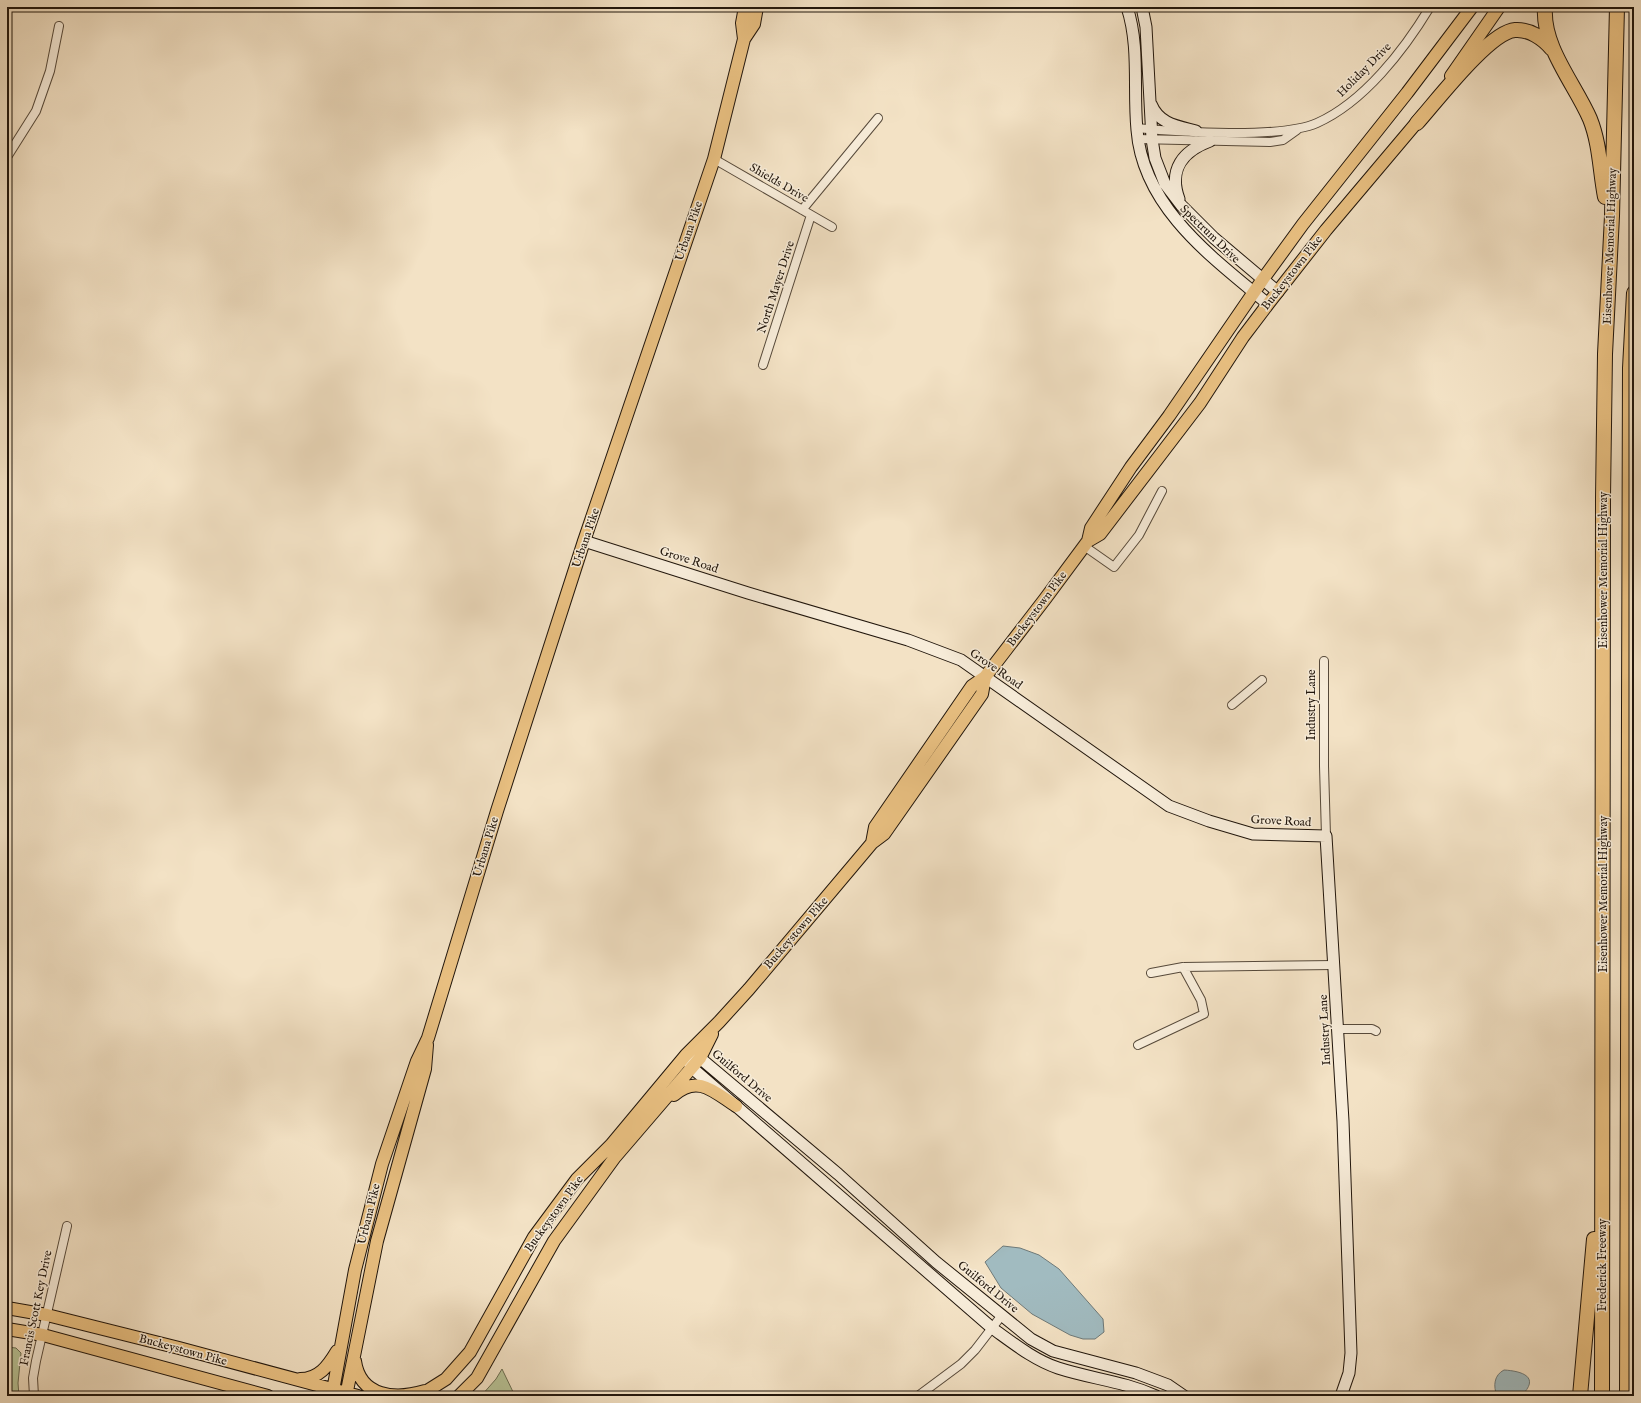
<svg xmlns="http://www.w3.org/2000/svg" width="1641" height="1403" font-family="'IM FELL English',serif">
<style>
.green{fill:#b8c497;stroke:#6c6d52}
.water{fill:#a1bbc0;stroke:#6e7978}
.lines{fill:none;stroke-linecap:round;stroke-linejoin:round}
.street-casing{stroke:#56493a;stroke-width:10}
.secondary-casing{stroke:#21160c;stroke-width:13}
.primary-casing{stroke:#21160c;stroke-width:14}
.highway-casing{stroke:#21160c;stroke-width:16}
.street{stroke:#f7ecd9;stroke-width:8}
.secondary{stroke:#f7ecd9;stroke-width:11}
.primary{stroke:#eac182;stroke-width:12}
.highway{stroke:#eac182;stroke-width:14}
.labels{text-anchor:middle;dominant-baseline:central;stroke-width:3;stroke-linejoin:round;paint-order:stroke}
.street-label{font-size:12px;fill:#21160c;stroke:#f7ecd9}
</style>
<rect width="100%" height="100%" fill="#f3e2c5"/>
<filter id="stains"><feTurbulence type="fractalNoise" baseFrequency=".005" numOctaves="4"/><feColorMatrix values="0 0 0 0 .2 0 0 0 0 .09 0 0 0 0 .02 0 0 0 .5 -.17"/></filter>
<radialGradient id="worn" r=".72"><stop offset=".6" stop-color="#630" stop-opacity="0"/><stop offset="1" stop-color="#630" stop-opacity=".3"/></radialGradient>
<path class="green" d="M7,1347L16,1348L21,1353L18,1383L19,1396H7Z
M502,1369L515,1396H481L496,1379Z"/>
<path class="water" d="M1003,1246L1020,1248L1039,1255L1059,1269L1103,1319L1104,1332L1095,1339H1083L1070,1335L1032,1314L1001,1288L985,1262Z
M1504,1370C1522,1371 1541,1377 1521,1396H1497C1493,1386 1494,1375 1504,1370Z"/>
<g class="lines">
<g class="street-casing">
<path id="street" d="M1136,128C1178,132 1281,139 1317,123C1364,102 1404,50 1430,7
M1137,139L1270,142L1283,140L1297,130
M7,157L36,111L50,71L59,26
M714,159L832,227
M802,210L878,118
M763,365L811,215
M1084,546L1114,567L1139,535L1162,491
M1324,661V766L1326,836
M1232,705L1262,680
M1151,973L1183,967L1334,965
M1338,1029H1372L1376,1031
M1138,1045L1204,1014L1201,1000L1183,967
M34,1396L33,1378L36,1361L67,1226
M918,1396L961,1364L975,1350L1002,1315"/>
</g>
<g class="secondary-casing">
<path id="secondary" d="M1127,7C1140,47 1133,89 1137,130C1143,208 1213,258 1268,304
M1142,7L1146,27L1152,139L1155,158L1165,184L1181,205L1214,238L1278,292
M1151,104C1159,124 1177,126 1196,131
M1179,199C1168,169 1183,151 1210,141
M584,541L748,593L908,640L961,660L1169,806L1209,821L1253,834L1326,836L1343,1121L1351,1353L1349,1373L1341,1396
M691,1056L700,1058L838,1174L936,1262L1031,1339L1053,1351L1136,1373L1168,1385L1184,1396
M688,1061L691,1067L992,1328C1013,1343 1034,1360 1058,1368C1092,1379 1123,1381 1156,1396"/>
</g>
<g class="primary-casing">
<path id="primary" d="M744,39L742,23L745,7
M1451,76L1499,7
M1088,541L1100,534L1200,403L1243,337L1268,304L1326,230L1423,115
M872,843L875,827L972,686L985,677L1045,599L1088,541L1091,528L1131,467L1169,416L1263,279L1303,224L1407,93L1472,7
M674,1095C698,1074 714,1092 736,1106
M7,1308L47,1315L179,1348L358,1396
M7,1329L43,1335L268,1396
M355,1361C360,1397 395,1400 425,1391
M300,1379C319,1379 328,1366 337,1351
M332,1396L355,1270L382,1164L417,1061L428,1038L497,811L584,541L714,159L744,39L754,24L757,7
M346,1396L377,1241L425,1069L427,1045
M419,1396L446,1379L470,1352L534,1237L577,1179L611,1145L686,1055L719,1022L749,989L872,843L884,834L982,694L985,677
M459,1396L477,1378L554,1241L615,1157L700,1058L712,1034"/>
</g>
<g class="highway-casing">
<path id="highway" d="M1545,7C1542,47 1575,84 1590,119C1600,144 1600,171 1605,197
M1417,123C1436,102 1489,32 1515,30C1529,29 1543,38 1552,49
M1580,1396L1594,1239
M1602,1396L1603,497L1605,354L1612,216L1617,7
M1627,1396L1630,368L1634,293"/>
</g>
<use href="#street" class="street"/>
<use href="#secondary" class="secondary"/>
<use href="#primary" class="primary"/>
<use href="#highway" class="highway"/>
</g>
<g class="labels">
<g class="street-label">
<text transform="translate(1364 70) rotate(-45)">Holiday Drive</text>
<text transform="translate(779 183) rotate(30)">Shields Drive</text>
<text transform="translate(689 231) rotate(-71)">Urbana Pike</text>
<text transform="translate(1210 234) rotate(44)">Spectrum Drive</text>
<text transform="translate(1610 246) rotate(-88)">Eisenhower Memorial Highway</text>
<text transform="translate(1292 273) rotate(-52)">Buckeystown Pike</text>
<text transform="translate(776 287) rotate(-72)">North Mayer Drive</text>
<text transform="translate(586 538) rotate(-71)">Urbana Pike</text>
<text transform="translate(689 560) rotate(18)">Grove Road</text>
<text transform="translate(1603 570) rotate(-90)">Eisenhower Memorial Highway</text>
<text transform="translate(1037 609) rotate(-53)">Buckeystown Pike</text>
<text transform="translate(996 669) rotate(35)">Grove Road</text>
<text transform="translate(1311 705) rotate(-90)">Industry Lane</text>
<text transform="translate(1281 821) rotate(3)">Grove Road</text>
<text transform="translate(486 847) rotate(-73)">Urbana Pike</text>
<text transform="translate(1603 894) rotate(-90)">Eisenhower Memorial Highway</text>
<text transform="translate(796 933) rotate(-49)">Buckeystown Pike</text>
<text transform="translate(1325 1030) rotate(-93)">Industry Lane</text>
<text transform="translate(742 1076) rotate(40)">Guilford Drive</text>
<text transform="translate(369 1214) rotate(-76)">Urbana Pike</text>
<text transform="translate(554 1214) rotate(-54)">Buckeystown Pike</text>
<text transform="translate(1602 1265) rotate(-90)">Frederick Freeway</text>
<text transform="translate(988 1287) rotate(39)">Guilford Drive</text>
<text transform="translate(36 1308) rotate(-78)">Francis Scott Key Drive</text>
<text transform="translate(183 1350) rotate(15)">Buckeystown Pike</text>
</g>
</g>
<rect width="1641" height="1403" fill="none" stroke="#f3e2c5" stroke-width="24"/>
<rect x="8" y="8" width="1625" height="1387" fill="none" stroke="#21160c" stroke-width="2"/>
<rect x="12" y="12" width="1617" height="1379" fill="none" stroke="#21160c"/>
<rect width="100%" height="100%" filter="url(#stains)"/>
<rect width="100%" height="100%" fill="url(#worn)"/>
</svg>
